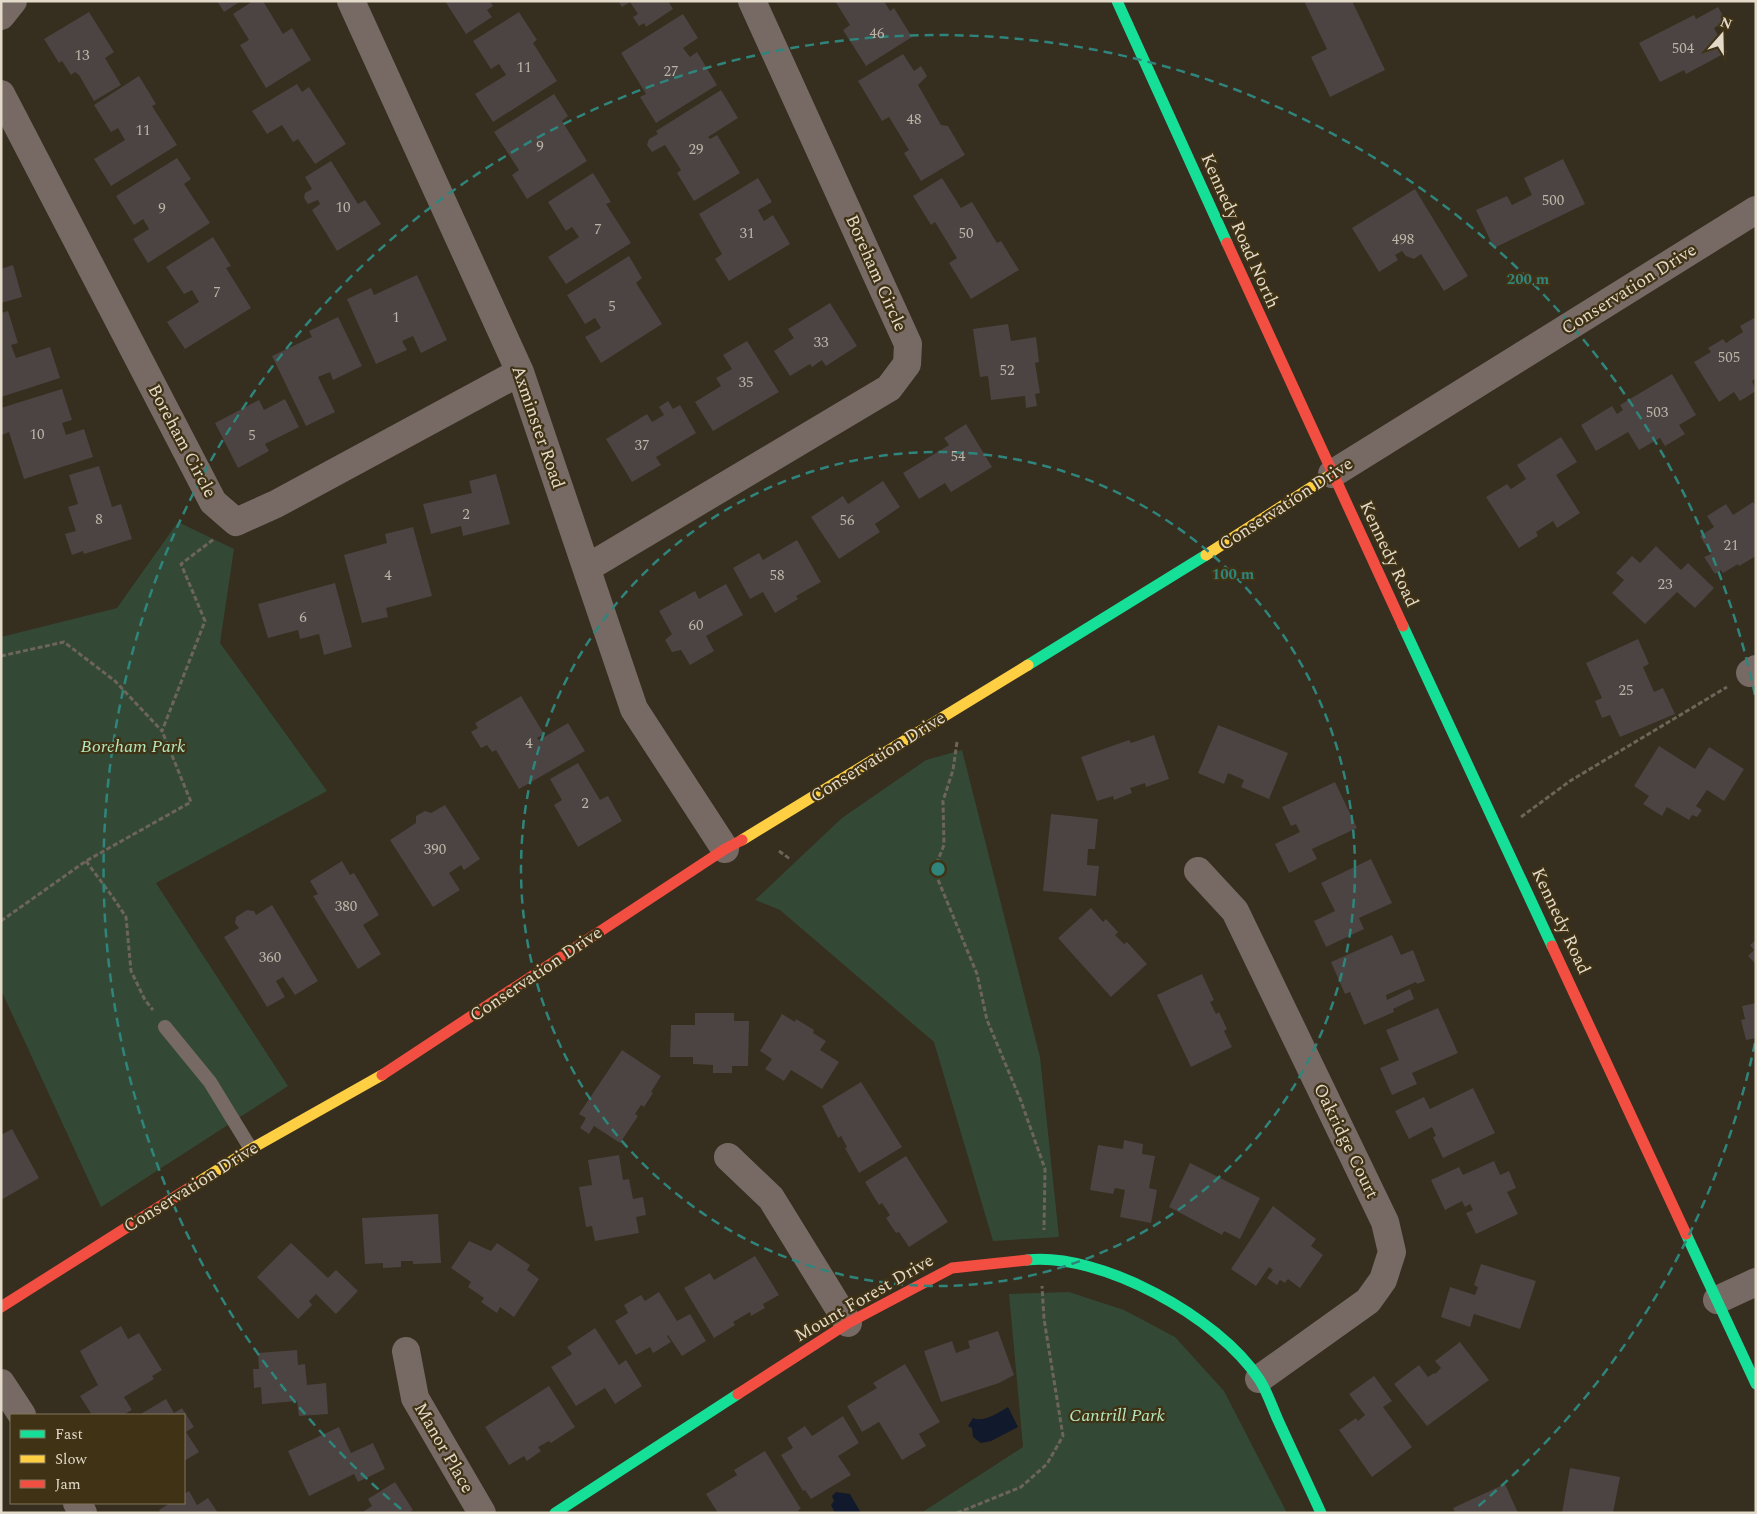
<svg xmlns="http://www.w3.org/2000/svg" width="1757" height="1514" font-family="Spectral,serif">
<style>
.green{fill:#334935}
.water{fill:#11192d}
.building{fill:#4b4442}
.lines{fill:none;stroke-linecap:round;stroke-linejoin:round}
.path{stroke:#6d645a;stroke-width:3;stroke-dasharray:5 2.5;stroke-linecap:butt}
.lane{stroke:#776a65;stroke-width:14}
.street{stroke:#776a65;stroke-width:28}
.fast{stroke:#16e098;stroke-width:11}
.slow{stroke:#ffcf43;stroke-width:11}
.jam{stroke:#f24e42;stroke-width:11}
.ring{fill:none;stroke:#2f857c;stroke-width:2.5;stroke-dasharray:9 6}
.labels{text-anchor:middle;dominant-baseline:central;stroke-width:4.5;stroke-linejoin:round;paint-order:stroke}
.number-label{font-size:15px;fill:#bdb4a8}
.street-label{font-size:18px;fill:#e3daca;stroke:#403214}
.park-label{font-size:18px;font-style:italic;fill:#b3e8c0;stroke:#403214}
.centre{fill:#2f857c;stroke:#403214;stroke-width:2.5}
.ring-label{font-size:15px;text-anchor:middle;font-weight:bold;fill:#2f857c;stroke:#403214;stroke-width:4.5;stroke-linejoin:round;paint-order:stroke}
</style>
<rect width="100%" height="100%" fill="#362e1e"/>
<path class="green" d="M178,522L234,549L220,643L327,791L156,883L288,1086L101,1207L1,990V637L117,608Z
M962,750L1040,1057L1059,1237L993,1241L934,1042L780,910L755,900L842,818L926,760Z
M1069,1292L1124,1310L1175,1337L1224,1391L1287,1513H921L1023,1447L1009,1294Z"/>
<path class="water" d="M1008,1407L1018,1427L991,1441L981,1443L973,1437L972,1428L968,1426L973,1418C983,1423 998,1413 1008,1407Z
M836,1492L850,1494L861,1513H835L831,1505L834,1501L832,1496Z"/>
<path class="building" d="M217,1H241L224,12Z
M253,1H263L283,34L292,28L311,60L266,88L240,45L249,40L233,14Z
M445,1H490L493,6L487,10L492,17L466,34Z
M618,1H668L673,9L646,27L644,23L639,26L633,17L638,14L630,2L622,7Z
M835,1H884L890,11L894,8L912,37L866,66L843,30L850,25Z
M1304,1H1352L1385,70L1330,97L1311,57L1327,49Z
M1718,7L1726,21L1714,28L1727,52L1686,74L1684,70L1660,82L1639,43L1694,15L1696,19Z
M89,12L114,52L105,58L121,85L94,101L79,75L75,72L71,75L62,61L59,63L44,39Z
M519,12L537,40L533,43L557,81L493,122L475,94L506,75L499,64L491,69L473,41Z
M683,14L698,38L683,48L690,57L697,52L717,85L656,123L640,97L646,94L621,53Z
M903,54L914,71L921,66L927,76L918,85L941,125L948,126L965,155L921,181L904,153L909,150L889,117L882,121L858,81Z
M139,76L156,104L152,106L177,145L111,186L94,159L125,140L118,128L111,132L94,105Z
M297,84L302,92L309,87L346,144L315,164L298,139L293,142L282,125L267,134L252,111Z
M721,90L738,118L708,137L710,139L717,135L740,173L694,201L677,173L681,170L665,145L652,152L647,145L649,139L658,134L656,131Z
M554,94L568,116L562,121L587,161L527,199L512,175L519,170L494,132Z
M177,158L191,179L184,184L210,223L148,263L133,239L149,229L143,219L134,225L116,196Z
M1563,159L1585,204L1494,248L1476,210L1507,196L1512,205L1532,195L1524,178Z
M331,161L358,204L365,200L381,224L337,251L312,210L320,204L318,200L308,204L304,198L305,193L312,189L305,177Z
M593,173L611,202L606,204L631,243L566,284L548,257L579,237L572,227L566,231L548,202Z
M758,178L772,202L758,210L764,221L773,215L790,244L729,281L715,259L722,254L699,214Z
M942,178L961,208L972,202L997,243L1001,241L1019,270L971,299L949,263L957,258L935,222L931,225L913,196Z
M1415,189L1468,276L1444,291L1421,254L1414,259L1406,256L1402,251L1395,255L1398,260L1379,272L1352,228Z
M213,237L231,266L226,268L251,308L185,349L167,322L199,302L192,290L184,294L166,267Z
M629,256L642,278L636,283L662,324L601,363L585,337L601,328L595,318L585,324L567,295Z
M13,265L22,297L1,303V269Z
M417,275L447,340L421,353L413,336L402,341L407,350L376,364L347,299L371,288L374,295Z
M830,303L857,346L826,366L822,360L812,367L810,364L790,376L774,351L794,338L788,329Z
M8,311L18,343L11,345L16,358L50,347L60,378L1,397V313Z
M338,317L362,366L333,380L330,372L318,377L335,412L306,426L272,356L312,337L309,331Z
M1756,317V378L1752,381L1756,391L1740,401L1734,392L1719,402L1694,362L1711,352L1708,348L1723,339L1726,343L1743,332L1740,326Z
M1008,324L1011,341L1036,337L1039,362L1035,363L1040,393L1035,394L1037,406L1026,408L1025,396L991,400L988,376L980,377L973,329Z
M747,341L779,392L713,431L695,402L721,386L716,378L732,369L723,355Z
M1672,374L1696,415L1679,425L1685,434L1665,446L1660,438L1639,450L1628,432L1596,451L1581,425L1612,406L1617,414L1623,410L1620,405Z
M62,389L72,420L62,423L66,435L84,429L93,457L24,479L9,432L2,435L1,433V408Z
M285,399L299,427L265,444L269,451L238,468L215,423L259,400L264,410Z
M668,401L673,409L680,405L696,433L656,457L661,465L632,482L606,439L647,414L652,422L664,415L659,407Z
M966,424L992,467L951,492L945,483L919,499L903,473L949,445L944,438Z
M1561,437L1577,462L1556,475L1580,513L1557,528L1553,521L1536,532L1538,536L1519,548L1486,497L1507,484L1511,489L1526,479L1517,465Z
M99,466L112,507L121,504L132,539L84,554L83,551L72,555L65,534L76,531L68,507L78,504L69,475Z
M496,474L510,524L463,536L461,526L431,534L423,504L472,493L469,481Z
M883,481L900,507L875,524L880,532L839,559L811,517L843,496L848,504Z
M1753,502L1756,506V556L1739,566L1738,564L1723,573L1721,570L1715,574L1704,557L1711,554L1700,536L1714,527L1707,516L1726,504L1733,515Z
M413,527L432,596L386,608L388,617L362,623L344,555L387,543L385,534Z
M797,540L821,582L796,596L798,599L775,613L763,592L750,599L733,568L759,553L763,560Z
M1656,546L1681,570L1688,563L1714,588L1695,608L1677,592L1645,624L1612,593L1624,580L1616,573L1632,556L1640,563Z
M335,583L352,647L324,655L319,634L300,639L298,630L268,638L258,604Z
M726,584L743,615L706,636L714,651L690,665L681,650L672,652L665,640L672,634L659,611L695,591L699,599Z
M1638,639L1649,664L1643,667L1654,692L1663,688L1675,714L1620,737L1610,715L1602,718L1595,701L1602,698L1586,663Z
M521,696L544,734L537,738L539,740L568,723L585,751L519,789L496,750L492,752L487,745L481,748L471,732L478,728L475,723Z
M1218,725L1288,753L1269,799L1241,787L1244,780L1228,773L1224,784L1198,773Z
M1154,735L1169,779L1146,787L1145,783L1130,788L1132,793L1114,800L1113,796L1097,801L1081,757L1129,740L1131,743Z
M1659,746L1695,769L1709,747L1744,769L1724,801L1707,790L1696,806L1702,810L1697,817L1692,815L1689,820L1667,807L1662,816L1643,804L1649,796L1634,786Z
M578,763L600,800L608,796L622,821L578,847L554,805L562,800L550,779Z
M1335,782L1357,828L1312,849L1317,859L1289,873L1275,844L1300,832L1296,824L1291,826L1282,807Z
M445,805L480,859L464,870L461,865L449,873L460,890L433,907L390,840L416,823V816L425,811L431,813Z
M1051,814L1098,819L1095,849H1088L1087,865L1099,866L1096,896L1043,891Z
M1371,859L1392,903L1359,918L1364,929L1326,947L1314,921L1335,911L1321,883Z
M342,861L350,875L354,873L379,915L363,925L381,954L358,969L313,896L318,894L310,881Z
M272,905L318,981L295,995L283,977L276,981L285,997L267,1007L224,937L239,928L235,923L236,917L247,910L254,911L256,915Z
M1091,908L1103,922L1106,919L1118,932L1115,935L1124,944L1127,942L1147,964L1111,997L1058,938Z
M1392,935L1401,955L1413,950L1425,981L1417,984L1416,982L1386,995L1387,1000L1410,989L1414,999L1393,1009L1394,1012L1364,1025L1350,992L1345,994L1331,962Z
M1756,940V964L1748,956L1754,950L1750,945Z
M1202,974L1214,1000L1210,1002L1216,1014L1219,1012L1227,1029L1224,1031L1232,1047L1191,1067L1157,995Z
M1756,1003V1038L1746,1040L1741,1020L1745,1019L1742,1006Z
M1438,1008L1458,1053L1412,1073L1417,1084L1392,1095L1380,1068L1399,1060L1386,1030Z
M695,1013H734V1021H749L748,1066H732V1073H713V1065L693,1064V1057H670L671,1025H695Z
M782,1014L795,1022L796,1019L814,1030L813,1033L826,1041L820,1050L839,1062L822,1089L791,1070L784,1081L765,1069L772,1059L760,1051Z
M622,1050L661,1076L651,1092L653,1093L644,1107L641,1105L635,1114L638,1116L620,1143L594,1126L589,1134L580,1128L586,1118L579,1114Z
M861,1082L902,1147L859,1173L845,1148L847,1147L841,1136L838,1138L822,1106Z
M1473,1088L1495,1133L1443,1158L1433,1137L1436,1136L1432,1127L1409,1139L1395,1111L1424,1097L1430,1109Z
M12,1129L39,1178L1,1200V1135Z
M1124,1140L1143,1144L1142,1154L1155,1156L1149,1188L1157,1190L1151,1223L1120,1217L1125,1190L1115,1188L1113,1194L1090,1190L1098,1145L1123,1149Z
M619,1155L623,1180L629,1179L633,1199L643,1197L646,1215L636,1217L639,1233L595,1241L592,1226L586,1227L579,1187L592,1185L588,1160Z
M906,1156L948,1222L909,1247L899,1232L896,1233L886,1218L890,1215L882,1203L879,1205L865,1182Z
M1494,1161L1500,1175L1509,1171L1516,1188L1507,1192L1518,1214L1476,1234L1466,1213L1473,1210L1470,1204L1465,1207L1462,1201L1445,1210L1431,1180L1459,1167L1463,1175Z
M1190,1163L1260,1198L1240,1239L1224,1231L1222,1235L1169,1207Z
M1273,1206L1316,1239L1311,1246L1323,1255L1300,1288L1288,1279L1285,1283L1280,1280L1277,1285L1267,1278L1273,1270L1269,1267L1256,1286L1231,1269Z
M438,1214L441,1263L413,1264V1261H401V1267L383,1268V1263L365,1264L362,1218Z
M469,1241L491,1251L497,1243L530,1265L527,1270L539,1279L514,1317L500,1307L497,1313L481,1302L484,1298L468,1287L471,1282L451,1268Z
M291,1243L328,1278L336,1270L358,1291L336,1314L316,1294L309,1301L312,1305L298,1319L257,1277Z
M755,1256L779,1295L763,1304L765,1308L751,1316L750,1312L733,1322L735,1325L714,1338L684,1288L710,1273L714,1280Z
M1481,1264L1536,1281L1520,1329L1474,1314L1470,1327L1441,1317L1450,1287L1475,1295L1478,1287L1474,1285Z
M659,1292L677,1321L690,1314L706,1341L682,1356L668,1335L667,1336L671,1342L653,1353L650,1347L636,1355L615,1321L628,1313L624,1305L641,1295L645,1301Z
M121,1326L128,1339L139,1333L162,1370L152,1376L154,1379L124,1397L132,1410L123,1415H92L80,1396L98,1385L80,1351Z
M595,1328L619,1365L626,1360L642,1386L615,1404L605,1388L576,1406L551,1367L572,1354L567,1347Z
M998,1331L1014,1375L999,1383L941,1402L924,1351L952,1341L956,1353L970,1348L968,1341Z
M1460,1342L1489,1380L1427,1426L1394,1384L1419,1365L1428,1377L1434,1373L1435,1374L1441,1368L1435,1361Z
M297,1350L298,1365L305,1364L307,1385L326,1383L328,1414L299,1416L297,1401L262,1404L261,1387L254,1388L253,1369H259L258,1353Z
M905,1364L940,1422L919,1434L926,1446L902,1460L879,1422L862,1432L847,1406L877,1388L873,1383Z
M1374,1376L1392,1401L1383,1407L1412,1447L1372,1477L1339,1430L1356,1418L1358,1421L1365,1415L1349,1394Z
M549,1386L575,1427L551,1443L549,1441L538,1447L541,1451L527,1461L524,1456L509,1465L485,1427Z
M166,1399L174,1413L182,1408L194,1427L186,1432L199,1452L184,1461V1415H139Z
M843,1416L859,1443L838,1456L851,1475L811,1499L805,1490L803,1491L781,1455L793,1448L787,1438L805,1426L812,1436Z
M339,1427L351,1453L373,1443L385,1469L358,1482L354,1474L309,1496L288,1451Z
M765,1451L801,1509L798,1510L800,1513H718L706,1494L737,1475L734,1470Z
M1570,1468L1620,1477L1613,1513H1562Z
M395,1482L413,1510L408,1513H361L372,1506L368,1499Z
M1505,1484L1518,1513H1455L1453,1508Z
M189,1491L197,1505L208,1498L218,1513H161L159,1510L170,1503H184V1494Z"/>
<g class="lines">
<path class="path" d="M1,656L64,642L115,681L162,731L205,621L181,564L214,539
M957,742L953,770L943,801L944,845L934,870L977,974L987,1020L1021,1101L1045,1169L1044,1230
M1521,817L1570,781L1727,687
M779,851L790,859
M86,861L112,896L126,917L131,971L145,1000L153,1010
M1,921L86,861L191,802L162,731
M957,1513L1021,1487L1047,1464L1063,1436L1044,1319L1042,1286"/>
<path class="lane" d="M165,1027L210,1082L251,1149"/>
<path class="street" d="M351,1L520,372L634,709L725,849
M1,16L13,1
M1,94L213,502L236,522L276,504L520,372
M1332,474L1756,210
M587,568L889,388L907,364L908,344L752,1
M1750,673L1756,669
M1198,871L1235,911L1385,1222L1392,1252L1383,1280L1368,1301L1259,1379
M728,1157L771,1198L848,1323
M1717,1300L1756,1282
M406,1351L415,1398L482,1513
M1,1383L22,1415
M77,1503L83,1513"/>
<path class="fast" d="M1117,1L1227,243
M1403,626L1552,946
M1028,665L1206,555
M1686,1234L1756,1384
M1027,1260C1101,1252 1218,1317 1259,1379C1267,1391 1272,1407 1278,1420C1292,1451 1307,1482 1321,1513
M555,1513L738,1394"/>
<path class="slow" d="M1206,555L1332,474
M742,840L1028,665
M197,1183L251,1149L382,1075"/>
<path class="jam" d="M1227,243L1403,626
M1552,946L1686,1234
M382,1075L725,849L742,840
M1,1307L197,1183
M738,1394L848,1323L952,1268L1027,1260"/>
</g>
<g class="ring">
<circle cx="938" cy="869" r="417"/>
<path d="M1755 1043A835 835 0 0 1 1475 1509M401 1509A835 835 0 1 1 1755 695"/>
</g>
<g class="labels">
<g class="number-label">
<text x="877" y="33">46</text>
<text x="1683" y="48">504</text>
<text x="82" y="55">13</text>
<text x="524" y="67">11</text>
<text x="671" y="71">27</text>
<text x="914" y="119">48</text>
<text x="143" y="130">11</text>
<text x="540" y="146">9</text>
<text x="696" y="149">29</text>
<text x="1553" y="200">500</text>
<text x="343" y="207">10</text>
<text x="162" y="208">9</text>
<text x="598" y="229">7</text>
<text x="747" y="233">31</text>
<text x="966" y="233">50</text>
<text x="1403" y="239">498</text>
<text x="217" y="292">7</text>
<text x="612" y="306">5</text>
<text x="396" y="317">1</text>
<text x="821" y="342">33</text>
<text x="1729" y="357">505</text>
<text x="1007" y="370">52</text>
<text x="746" y="382">35</text>
<text x="1657" y="412">503</text>
<text x="37" y="434">10</text>
<text x="252" y="435">5</text>
<text x="642" y="445">37</text>
<text x="958" y="456">54</text>
<text x="466" y="514">2</text>
<text x="99" y="519">8</text>
<text x="847" y="520">56</text>
<text x="1731" y="545">21</text>
<text x="388" y="575">4</text>
<text x="777" y="575">58</text>
<text x="1665" y="584">23</text>
<text x="303" y="617">6</text>
<text x="696" y="625">60</text>
<text x="1626" y="690">25</text>
<text x="529" y="743">4</text>
<text x="585" y="803">2</text>
<text x="435" y="849">390</text>
<text x="346" y="906">380</text>
<text x="270" y="957">360</text>
</g>
<g class="street-label">
<text transform="translate(1240 231) rotate(66)">Kennedy Road North</text>
<text transform="translate(876 273) rotate(66)">Boreham Circle</text>
<text transform="translate(1629 289) rotate(-32)">Conservation Drive</text>
<text transform="translate(538 427) rotate(71)">Axminster Road</text>
<text transform="translate(182 441) rotate(62)">Boreham Circle</text>
<text transform="translate(1286 504) rotate(-33)">Conservation Drive</text>
<text transform="translate(1389 554) rotate(65)">Kennedy Road</text>
<text transform="translate(878 757) rotate(-32)">Conservation Drive</text>
<text transform="translate(1561 921) rotate(65)">Kennedy Road</text>
<text transform="translate(536 974) rotate(-34)">Conservation Drive</text>
<text transform="translate(1346 1141) rotate(64)">Oakridge Court</text>
<text transform="translate(191 1187) rotate(-32)">Conservation Drive</text>
<text transform="translate(864 1298) rotate(-30)">Mount Forest Drive</text>
<text transform="translate(444 1448) rotate(60)">Manor Place</text>
</g>
<g class="park-label">
<text x="133" y="746">Boreham Park</text>
<text x="1117" y="1415">Cantrill Park</text>
</g>
</g>
<circle cx="938" cy="869" r="8" class="centre"/>
<g class="ring-label">
<text x="1528" y="284">200 m</text>
<text x="1233" y="579">100 m</text>
</g>
<rect width="1757" height="1514" fill="none" stroke="#e3daca" stroke-width="5"/>
<rect x="10" y="1414" width="175" height="90" fill="#403214" stroke="#81755d"/>
<rect x="20" y="1430" width="25" height="8" fill="#16e098" stroke="#81755d"/>
<text x="55" y="1439" font-size="15" fill="#e3daca">Fast</text>
<rect x="20" y="1455" width="25" height="8" fill="#ffcf43" stroke="#81755d"/>
<text x="55" y="1464" font-size="15" fill="#e3daca">Slow</text>
<rect x="20" y="1480" width="25" height="8" fill="#f24e42" stroke="#81755d"/>
<text x="55" y="1489" font-size="15" fill="#e3daca">Jam</text>
<g transform="translate(1722 35) rotate(20)" stroke="#403214" stroke-width="4" paint-order="stroke">
<path d="M0-4L9 19L0 12L-9 19Z" fill="#e3daca"/>
<text y="-8" font-size="14" font-weight="bold" text-anchor="middle" fill="#e3daca">N</text>
</g>
</svg>
